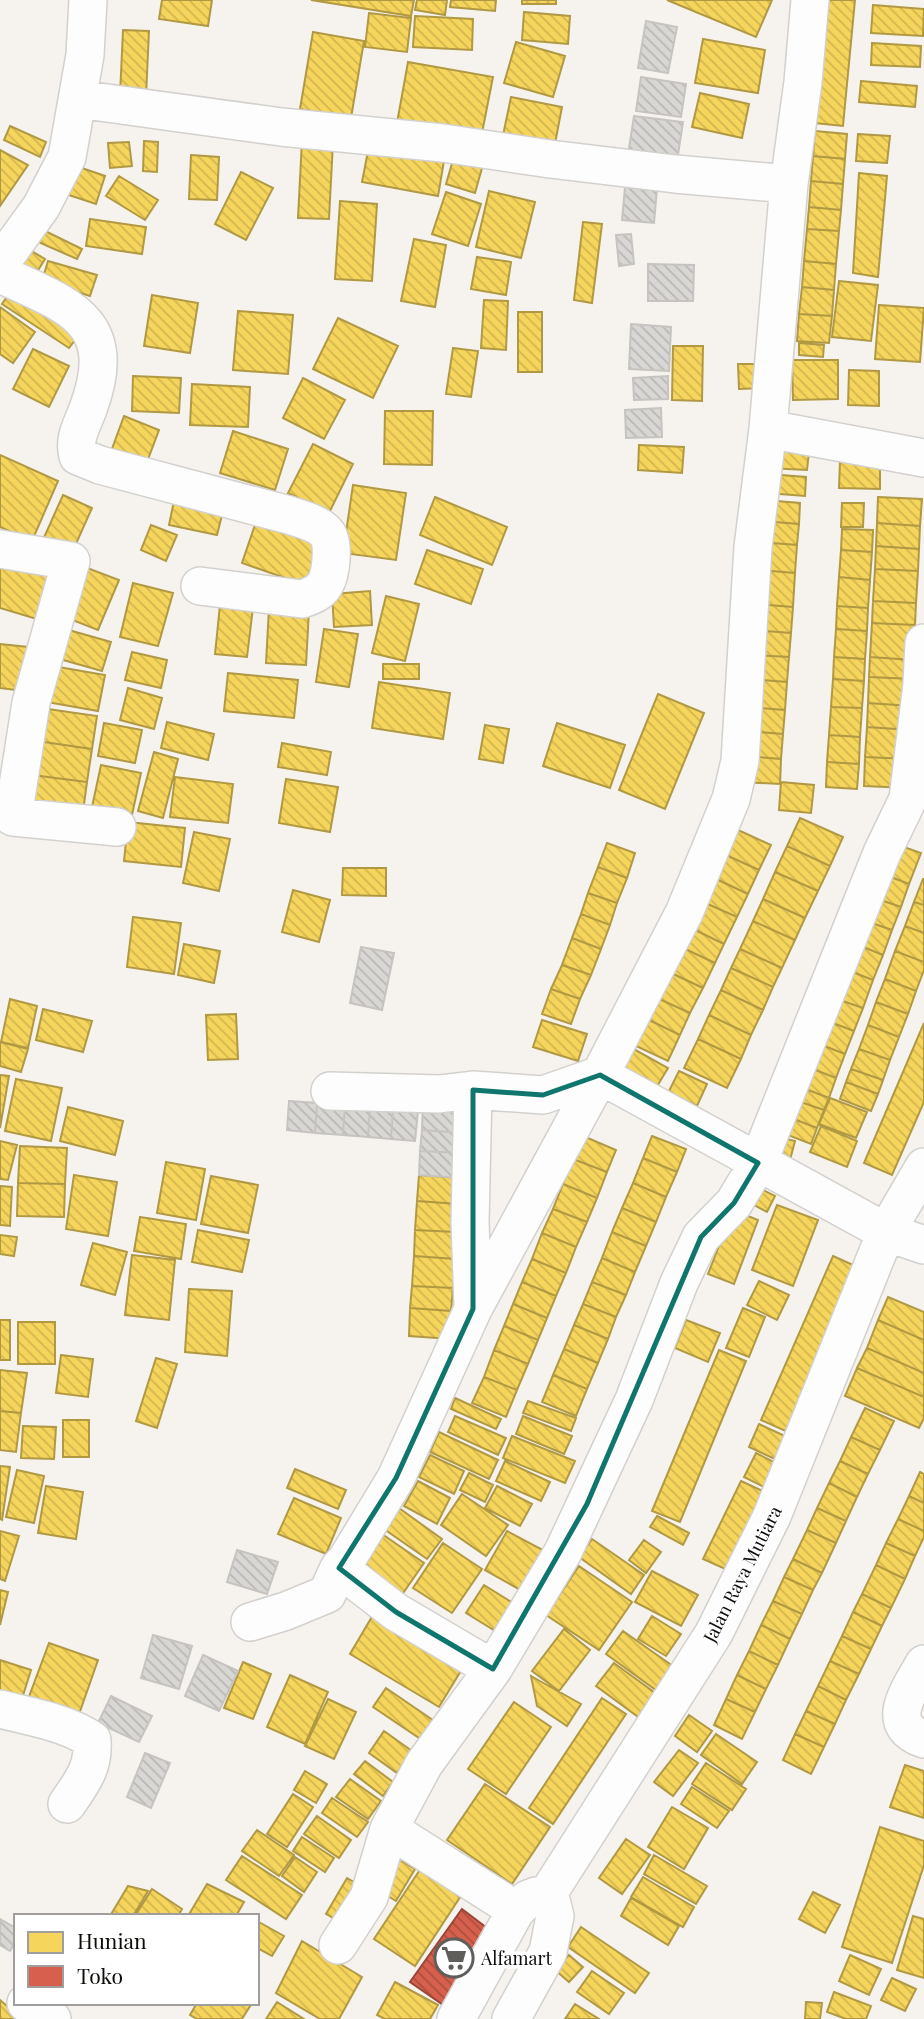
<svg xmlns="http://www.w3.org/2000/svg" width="924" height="2019" font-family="'Playfair Display',serif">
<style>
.homes{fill:url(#homes-back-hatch);stroke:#b19943;stroke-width:2}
.shops{fill:url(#shops-back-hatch);stroke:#9a4739;stroke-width:2}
.building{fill:url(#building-back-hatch);stroke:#c6c3c0;stroke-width:2}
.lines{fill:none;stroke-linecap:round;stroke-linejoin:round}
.minor-casing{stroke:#d3d1ce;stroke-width:40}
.minor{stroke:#fefdfd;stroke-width:37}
.marked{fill:none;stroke:#0f766e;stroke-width:5;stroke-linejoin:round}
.labels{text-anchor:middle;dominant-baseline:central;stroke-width:7;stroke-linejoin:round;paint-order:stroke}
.street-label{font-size:18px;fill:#0f0d0a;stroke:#fff}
.poi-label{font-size:18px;fill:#0f0d0a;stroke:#fff;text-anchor:start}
</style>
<defs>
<pattern id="homes-back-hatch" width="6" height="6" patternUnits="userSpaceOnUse" patternTransform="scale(1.75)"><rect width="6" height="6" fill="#f6d55c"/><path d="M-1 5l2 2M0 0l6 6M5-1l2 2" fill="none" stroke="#d2b64f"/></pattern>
<pattern id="shops-back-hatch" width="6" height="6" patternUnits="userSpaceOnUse" patternTransform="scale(1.75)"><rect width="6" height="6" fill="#d6604d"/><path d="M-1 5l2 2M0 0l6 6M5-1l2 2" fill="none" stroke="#ac4e3e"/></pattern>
<pattern id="building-back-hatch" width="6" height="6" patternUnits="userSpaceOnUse" patternTransform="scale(1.75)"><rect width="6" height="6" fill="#d9d7d4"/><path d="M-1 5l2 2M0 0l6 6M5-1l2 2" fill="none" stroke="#b9b7b5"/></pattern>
</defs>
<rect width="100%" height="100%" fill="#f6f3ef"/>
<path class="homes" d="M162,0H212L208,26L159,19Z
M311,0H414L411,16Z
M417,0H447L445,15L415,10Z
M451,0H496L495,11L450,7Z
M522,0H556V4H522Z
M667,0H772L756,37Z
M827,0H855L843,126L815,123Z
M873,5L924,9L923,36L871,33Z
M524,12L570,16L568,44L522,40Z
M369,13L411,18L407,52L365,47Z
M415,16L473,19L472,50L413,47Z
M123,30L149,31L146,96L120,95Z
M313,32L364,41L351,118L300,109Z
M703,39L765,50L758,93L695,83Z
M516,42L565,56L553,97L504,83Z
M872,43L921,46L920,67L871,65Z
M408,62L493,77L481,138L397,123Z
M861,81L917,86L915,107L859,102Z
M700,93L749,104L742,138L692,127Z
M511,97L562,107L553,154L501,145Z
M10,126L46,142L40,157L4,140Z
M815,131L847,134L845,159L813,156Z
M858,134L890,136L887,163L856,161Z
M302,140L333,142L329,219L298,218Z
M144,141L158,142L157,172L143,171Z
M370,141L445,155L438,196L362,182Z
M129,142L132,166L110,168L108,143Z
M0,150L28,165L0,206Z
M455,153L484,161L475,193L446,184Z
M191,155L219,157L217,200L189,199Z
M813,156L845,159L843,184L811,181Z
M76,166L105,176L96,204L66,194Z
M241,172L273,188L246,240L215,224Z
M859,173L887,176L878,277L853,273Z
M119,176L158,200L145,220L106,196Z
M811,181L843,184L841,210L809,207Z
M489,191L535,202L521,258L476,247Z
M446,192L481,204L468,246L432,234Z
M340,201L377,204L372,281L335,279Z
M809,207L841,210L839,231L807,229Z
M90,219L146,227L142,254L86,246Z
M583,222L602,224L592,303L574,300Z
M41,229L82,249L77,259L36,241Z
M807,229L839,231L836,264L804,261Z
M414,239L446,245L435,307L401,301Z
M25,247L45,259L32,280L12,268Z
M477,257L511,262L506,295L471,289Z
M48,261L97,275L90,296L42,281Z
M804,261L836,264L834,290L802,287Z
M839,281L878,285L871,341L832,337Z
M16,284L82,331L69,348L2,304Z
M802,287L834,290L832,316L799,314Z
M152,295L198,303L190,353L144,346Z
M484,300L508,301L506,350L481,348Z
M879,305L924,308L920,362L875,359Z
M0,307L35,332L13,363L0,354Z
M238,311L293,315L288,374L233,370Z
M518,312H542V372H518Z
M799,314L832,316L829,343L797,341Z
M338,318L398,346L373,398L313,369Z
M799,343L824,345L823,357L799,355Z
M673,346H703L702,401L672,400Z
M453,348L478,351L471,397L446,394Z
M33,349L69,366L49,407L13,389Z
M792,360H838V399L793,400Z
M738,364H764V388L739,389Z
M849,370L879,371V406L848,405Z
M133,376L181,378L179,413L132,411Z
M303,378L345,400L324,439L283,418Z
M192,384L250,387L248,427L190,425Z
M385,411H433L432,465L384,464Z
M124,416L159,430L144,470L109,457Z
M233,431L288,449L275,490L220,473Z
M313,444L353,464L329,513L288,493Z
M639,445L684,447L682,473L638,470Z
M768,450L809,452L807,470L767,468Z
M0,455L58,481L32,541L0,527Z
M840,461L880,462V489L839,488Z
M768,474L806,477L805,496L767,493Z
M353,485L406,493L396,560L343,553Z
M63,495L92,508L71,555L42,542Z
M175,496L224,507L217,535L169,525Z
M435,497L507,527L492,565L420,535Z
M878,497L922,499L920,526L877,523Z
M764,500L800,503L799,524L762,521Z
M842,503H864L863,527H841Z
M258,516L324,539L308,586L242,563Z
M762,521L799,524L797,545L760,542Z
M877,523L920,526L919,549L876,546Z
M151,525L177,535L166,561L141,550Z
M842,529L873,530L872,552L841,550Z
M760,542L797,545L795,573L758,570Z
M876,546L919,549L918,571L875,569Z
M427,550L483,569L471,604L415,584Z
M841,550L872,552L870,580L839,577Z
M4,556L64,575L50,623L0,608V568Z
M82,566L119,580L98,630L62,616Z
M875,569L918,571L916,603L873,601Z
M758,570L795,573L793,607L756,604Z
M839,577L870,580L868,608L837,606Z
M133,583L173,593L158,646L120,637Z
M370,591L372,625L334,627L332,594Z
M221,595L254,599L247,657L215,654Z
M386,596L419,604L405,661L372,653Z
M873,601L916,603L915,625L872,623Z
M756,604L793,607L791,633L754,630Z
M837,606L868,608L867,631L836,629Z
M269,608L309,610L306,665L266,663Z
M872,623L915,625L913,660L870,657Z
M58,627L111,642L102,671L49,656Z
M324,629L358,634L349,687L316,682Z
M836,629L867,631L865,659L834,657Z
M754,630L791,633L789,657L752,655Z
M0,644L28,647L23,691L0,688Z
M132,652L167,660L161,688L125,680Z
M752,655L789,657L787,682L750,679Z
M834,657L865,659L864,681L833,679Z
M870,657L913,660V679L869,677Z
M383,664H419V679H383Z
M47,665L105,675L98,711L41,701Z
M228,673L298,680L294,718L224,711Z
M869,677L913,679L911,706L868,703Z
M750,679L787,682L785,710L748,707Z
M833,679L864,681L862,708L831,707Z
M379,682L450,693L443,739L372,728Z
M128,688L162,698L154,729L120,720Z
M658,694L704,713L665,809L619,790Z
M868,703L911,706L910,730L867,727Z
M748,707L785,710L783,734L746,731Z
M831,707L862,708L860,737L829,735Z
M41,708L97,716L92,749L37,741Z
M167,722L214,734L208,760L161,748Z
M104,723L142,730L135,763L98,756Z
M557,723L625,745L610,788L543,766Z
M485,725L509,729L503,763L479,759Z
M867,727L910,730L909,759L865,757Z
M746,731L783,734L781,759L745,756Z
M829,735L860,737L859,764L827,762Z
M37,741L92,749L87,782L32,775Z
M282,743L331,752L327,775L278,767Z
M154,752L178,759L163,818L138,811Z
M745,756L781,759L780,784L742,782Z
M865,757L909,759L907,788L864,786Z
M827,762L859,764L857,789L826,787Z
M101,765L141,773L132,815L92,807Z
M32,775L87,782L82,819L27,812Z
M175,777L233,784L228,823L170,817Z
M286,779L338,787L330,832L279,823Z
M781,782L814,785L811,813L779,810Z
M800,818L843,837L830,866L787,846Z
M128,822L185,828L181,867L124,861Z
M738,830L771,845L759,870L726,855Z
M194,832L230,839L219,891L183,883Z
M890,842L921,853L909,884L878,872Z
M607,843L635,853L627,878L598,867Z
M787,846L830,866L818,891L775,872Z
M726,855L759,870L748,894L714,878Z
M598,867L627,878L617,903L588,893Z
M343,868H386V896L342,895Z
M775,872L818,891L805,918L763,899Z
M878,872L909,884L901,907L869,896Z
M714,878L748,894L737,917L703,902Z
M923,879H924V905L914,902Z
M293,890L330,900L319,942L282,932Z
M588,893L617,903L610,925L581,914Z
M869,896L901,907L892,930L860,919Z
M763,899L805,918L795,940L753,921Z
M703,902L737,917L724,944L691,928Z
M914,902L924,905V933L905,926Z
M581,914L610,925L601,949L572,938Z
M133,917L181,923L174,974L127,967Z
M860,919L892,930L883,955L851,942Z
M753,921L795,940L782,968L740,949Z
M905,926L924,933V962L895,951Z
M691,928L724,944L715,963L681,947Z
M572,938L601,949L591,975L562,965Z
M851,942L883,955L873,980L842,968Z
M184,944L220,951L214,983L178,975Z
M681,947L715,963L703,988L669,972Z
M740,949L782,968L773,987L731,968Z
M895,951L924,962V970L916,991L885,979Z
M562,965L591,975L580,999L551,989Z
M731,968L773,987L763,1010L721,990Z
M842,968L873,980L863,1008L831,997Z
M669,972L703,988L690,1013L657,998Z
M885,979L916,991L908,1014L876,1002Z
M551,989L580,999L571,1024L542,1014Z
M721,990L763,1010L751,1035L709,1015Z
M831,997L863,1008L854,1031L822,1019Z
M657,998L690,1013L680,1035L647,1019Z
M10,999L37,1006L28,1048L1,1042Z
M876,1002L908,1014L899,1037L868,1025Z
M43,1009L92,1021L83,1052L36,1040Z
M236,1014L238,1059L208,1060L206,1015Z
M709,1015L751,1035L741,1059L698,1039Z
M647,1019L680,1035L668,1061L634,1045Z
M822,1019L854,1031L845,1054L814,1042Z
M542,1020L587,1034L578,1061L533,1047Z
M924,1023V1102L892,1175L864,1163Z
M868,1025L899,1037L890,1060L859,1049Z
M698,1039L741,1059L727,1088L684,1068Z
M0,1042L28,1049L21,1072L0,1066Z
M814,1042L845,1054L836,1078L805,1066Z
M630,1047L668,1068L650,1098L618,1067Z
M859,1049L890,1060L883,1080L851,1069Z
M805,1066L836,1078L829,1098L798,1086Z
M851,1069L883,1080L878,1094L846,1082Z
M679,1071L707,1084L697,1106L668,1093Z
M0,1075L9,1076L0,1128Z
M16,1079L62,1088L51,1141L5,1131Z
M846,1082L878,1094L871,1111L840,1099Z
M798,1086L829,1098L824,1110L792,1099Z
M830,1098L867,1112L856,1138L819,1124Z
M792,1099L824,1110L817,1128L786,1116Z
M68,1107L123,1121L115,1155L60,1141Z
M786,1116L817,1128L811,1144L780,1132Z
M821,1126L857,1141L847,1167L810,1152Z
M583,1136L616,1150L607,1172L573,1159Z
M652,1136L686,1149L677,1172L643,1158Z
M774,1136L795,1141L790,1160L769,1155Z
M0,1141L17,1145L8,1180L0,1179Z
M20,1146L67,1148L65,1184L18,1183Z
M643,1158L677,1172L666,1197L633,1183Z
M573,1159L607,1172L597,1198L563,1184Z
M166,1162L205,1169L196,1220L157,1213Z
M74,1175L117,1182L108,1236L66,1229Z
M419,1175L460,1178L458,1204L417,1201Z
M211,1176L258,1185L248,1233L201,1224Z
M18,1183L65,1184L64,1217L17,1216Z
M633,1183L666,1197L656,1222L622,1208Z
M563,1184L597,1198L587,1222L553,1209Z
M751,1184L775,1196L767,1212L743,1199Z
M0,1186L12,1187L10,1226L0,1225Z
M417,1201L458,1204L456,1232L415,1230Z
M777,1205L818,1220L793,1286L752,1270Z
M622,1208L656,1222L646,1246L612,1232Z
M553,1209L587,1222L576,1247L542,1233Z
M733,1210L758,1220L734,1284L708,1274Z
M140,1217L186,1224L181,1259L134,1251Z
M198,1230L249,1240L242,1272L192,1262Z
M415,1230L456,1232L455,1259L414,1256Z
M612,1232L646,1246L635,1272L602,1258Z
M542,1233L576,1247L566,1273L532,1259Z
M0,1235L17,1237L14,1256L0,1254Z
M93,1243L127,1252L115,1295L81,1285Z
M132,1255L175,1260L169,1320L125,1315Z
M414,1256L455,1259L453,1288L412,1286Z
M833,1256L862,1269L790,1433L761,1420Z
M602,1258L635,1272L626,1295L592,1282Z
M532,1259L566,1273L556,1296L522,1282Z
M759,1281L789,1295L777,1320L747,1305Z
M522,1282L556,1296L547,1318L513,1304Z
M592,1282L626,1295L616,1317L583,1304Z
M412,1286L453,1288L451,1311L410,1308Z
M189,1289L232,1291L227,1356L185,1352Z
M888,1297L924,1312V1340L878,1320Z
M513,1304L547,1318L538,1340L504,1326Z
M583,1304L616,1317L608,1339L574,1325Z
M410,1308L451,1311L450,1339L409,1336Z
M743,1308L765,1317L749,1357L726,1348Z
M0,1320H10V1360H0Z
M686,1320L720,1333L708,1362L675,1348Z
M878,1320L924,1340V1373L867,1348Z
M18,1322H55V1364H18Z
M574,1325L608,1339L598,1363L564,1349Z
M504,1326L538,1340L528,1364L494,1350Z
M867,1348L924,1373V1397L857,1368Z
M564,1349L598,1363L587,1389L553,1375Z
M494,1350L528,1364L517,1390L484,1377Z
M719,1350L746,1361L680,1522L652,1511Z
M61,1355L93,1359L88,1397L56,1393Z
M156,1358L177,1364L157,1428L136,1421Z
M857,1368L924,1397V1418L919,1428L845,1396Z
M0,1370L27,1373L21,1413L0,1411Z
M553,1375L587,1389L576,1416L542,1402Z
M484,1377L517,1390L506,1417L472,1403Z
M455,1398L501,1419L496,1429L451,1409Z
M528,1401L576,1418L571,1431L523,1413Z
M865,1408L894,1421L880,1450L851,1437Z
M0,1411L21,1413L16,1452L0,1450Z
M455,1416L506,1438L498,1455L448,1432Z
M523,1416L572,1436L564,1454L516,1434Z
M63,1420H89V1457H63Z
M759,1424L787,1437L777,1460L749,1447Z
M23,1426L56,1427L54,1459L21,1458Z
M439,1432L498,1460L489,1479L430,1452Z
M512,1436L575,1461L565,1483L503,1458Z
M851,1437L880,1450L868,1474L840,1461Z
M756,1453L780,1465L768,1489L744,1477Z
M430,1455L464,1471L454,1494L419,1477Z
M505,1461L550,1482L541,1501L496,1481Z
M840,1461L868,1474L857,1497L829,1483Z
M0,1466L10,1467L2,1520L0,1519Z
M295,1469L346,1490L338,1509L287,1488Z
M17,1470L44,1476L34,1523L6,1517Z
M920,1472L924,1474V1503L909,1496Z
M469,1473L493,1485L485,1502L460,1490Z
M418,1481L450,1498L437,1524L404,1506Z
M741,1481L769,1494L732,1572L703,1559Z
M829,1483L857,1497L846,1521L817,1508Z
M46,1486L83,1492L76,1539L38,1533Z
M497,1486L532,1504L520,1526L485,1508Z
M462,1494L508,1525L486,1556L441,1525Z
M909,1496L924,1503V1531L898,1519Z
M294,1498L341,1518L326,1554L278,1534Z
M399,1508L442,1539L427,1559L384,1529Z
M817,1508L846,1521L836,1543L807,1530Z
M657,1516L689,1533L683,1545L650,1527Z
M898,1519L924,1531V1537L915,1556L886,1543Z
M807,1530L836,1543L822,1573L793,1559Z
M0,1531L19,1536L5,1581L0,1579Z
M507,1531L554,1556L531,1596L485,1570Z
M382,1534L424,1563L401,1596L359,1567Z
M592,1539L644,1575L631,1594L579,1557Z
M644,1540L661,1552L646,1573L629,1560Z
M443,1543L482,1569L452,1613L413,1588Z
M886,1543L915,1556L905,1579L876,1565Z
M793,1559L822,1573L813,1590L784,1577Z
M876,1565L905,1579L891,1608L862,1594Z
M579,1566L632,1602L599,1650L546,1615Z
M652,1571L698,1595L681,1626L635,1602Z
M784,1577L813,1590L802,1614L773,1601Z
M484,1585L518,1606L500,1634L466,1613Z
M0,1590L8,1592L0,1625Z
M862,1594L891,1608L882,1626L853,1612Z
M773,1601L802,1614L790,1639L761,1625Z
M853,1612L882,1626L871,1649L842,1636Z
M373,1615L462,1669L439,1707L350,1654Z
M652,1616L681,1634L666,1656L638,1639Z
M761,1625L790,1639L778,1665L749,1651Z
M564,1629L590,1650L559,1691L532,1671Z
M623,1631L677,1669L660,1693L606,1654Z
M842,1636L871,1649L859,1674L830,1661Z
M49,1643L98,1660L77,1720L27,1702Z
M749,1651L778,1665L766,1689L737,1675Z
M0,1660L31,1670L21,1702L0,1695Z
M830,1661L859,1674L846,1700L818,1686Z
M243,1662L271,1674L253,1719L224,1708Z
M614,1663L658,1695L641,1719L596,1686Z
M290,1675L328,1692L305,1744L267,1727Z
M737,1675L766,1689L755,1712L726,1699Z
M531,1676L581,1704L567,1726L537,1706Z
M818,1686L846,1700L835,1724L806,1711Z
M386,1688L443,1727L431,1746L373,1707Z
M602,1698L626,1714L553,1824L529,1808Z
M328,1699L356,1712L334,1759L305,1746Z
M726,1699L755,1712L742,1739L714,1725Z
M514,1702L551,1727L506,1794L468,1769Z
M806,1711L835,1724L824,1747L795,1734Z
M689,1715L712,1731L697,1752L675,1736Z
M384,1731L412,1751L397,1773L369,1753Z
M716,1734L757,1762L742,1784L701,1755Z
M795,1734L824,1747L811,1774L783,1760Z
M679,1750L698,1763L673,1796L654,1782Z
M365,1761L393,1782L383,1796L354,1774Z
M706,1763L746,1789L732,1810L692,1784Z
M905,1765L924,1771V1818L890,1807Z
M305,1771L327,1784L316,1803L294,1790Z
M350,1779L381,1801L368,1819L336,1797Z
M485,1784L550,1827L512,1884L447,1840Z
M692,1787L729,1811L717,1828L681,1804Z
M293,1794L313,1807L287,1847L267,1834Z
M332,1798L368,1822L357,1837L322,1813Z
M672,1807L708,1828L684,1869L648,1847Z
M317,1816L351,1840L339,1858L304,1834Z
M880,1827L924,1841V1865L892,1963L842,1947Z
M257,1830L294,1855L279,1876L242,1851Z
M302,1837L334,1858L325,1872L293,1851Z
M626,1839L650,1855L622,1894L599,1878Z
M654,1855L707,1886L696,1904L644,1874Z
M242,1856L302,1895L286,1919L226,1880Z
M295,1857L317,1872L304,1892L282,1876Z
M395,1857L415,1869L396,1901L376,1889Z
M427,1859L468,1885L415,1966L374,1939Z
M643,1877L694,1907L683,1927L631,1897Z
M347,1878L366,1889L345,1925L326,1914Z
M207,1884L244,1902L236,1916H188Z
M128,1886L148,1891L133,1916H110Z
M152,1889L182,1909L178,1916H135Z
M813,1892L840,1905L825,1933L799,1919Z
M631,1898L679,1926L668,1945L621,1916Z
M913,1916L924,1919V1978L897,1970Z
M257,1921L284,1936L272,1956L257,1948Z
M581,1927L649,1973L635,1993L568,1947Z
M302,1941L362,1977L339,2019H320L276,1993Z
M569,1955L583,1967L569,1982L555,1970Z
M850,1955L881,1969L869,1995L839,1981Z
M592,1971L624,1993L609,2014L577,1992Z
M892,1978L916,1989L905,2011L881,2000Z
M395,1982L438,2005L430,2019H385L377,2015Z
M834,1992L871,2006L866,2019H846L827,2012Z
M0,2000L22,2019H0Z
M277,2002L304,2019H266Z
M806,2002L822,2003L820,2019H805Z
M197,2003H252L242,2019H197L190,2015Z
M575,2004L599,2019H565Z"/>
<path class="shops" d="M462,1909L495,1934L449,2009L410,1982Z"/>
<path class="building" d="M646,21L677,27L668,73L638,68Z
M641,77L686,84L681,117L636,111Z
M634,116L683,122L676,168L627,161Z
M626,176L658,178L654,223L622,220Z
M631,234L634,264L619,266L616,235Z
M648,264L694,265L693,301H648Z
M631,324L671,327L669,371L629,369Z
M668,376V399L634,400L633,378Z
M661,408L662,437L626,438L625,410Z
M361,947L394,953L382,1010L350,1003Z
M289,1101L317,1103L315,1133L287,1130Z
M423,1101L464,1103L462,1133L422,1130Z
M317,1103L345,1105L343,1135L315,1133Z
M345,1105L370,1107L368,1137L343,1135Z
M370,1107L393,1109L391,1139L368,1137Z
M393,1109L418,1111L415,1141L391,1139Z
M422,1130L462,1133L461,1153L420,1151Z
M420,1151L461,1153L460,1178L419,1175Z
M237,1550L278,1562L267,1594L227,1582Z
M153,1635L192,1646L179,1689L141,1678Z
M203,1655L238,1671L219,1711L185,1696Z
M111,1696L152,1716L139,1742L98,1723Z
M145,1753L170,1763L151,1808L127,1797Z
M0,1919L16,1928V1941L10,1951L0,1945Z"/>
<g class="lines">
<g class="minor-casing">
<path id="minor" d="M78,99L281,127L443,143L550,159L675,174L789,184
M0,264L41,207L67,157L85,55L88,0
M0,274C69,306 121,320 88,409C82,425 73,439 78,456L100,465L289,515C301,519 321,524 328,535C334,547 331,574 325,584C320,593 311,596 302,599L200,586
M768,429L924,458
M0,549L71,561L31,703L13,817L117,827
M330,1091L439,1094L473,1090L543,1095L600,1075L886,1232L924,1245
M473,1306L470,1222L473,1090
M250,1622L286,1611L327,1594L339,1568
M924,1664C910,1690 882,1725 924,1739
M493,1669L396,1612L339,1568L347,1559L396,1478L473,1309L600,1075L684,913L731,799L740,761L753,547L768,429L789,184L803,82L810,0
M0,1709C30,1717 66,1722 92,1740C94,1768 82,1782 67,1804
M549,1892L714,1633L772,1516L886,1232L924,1167
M516,1910L389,1829L424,1764L493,1669L563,1552L634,1400L679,1283L701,1237L734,1203L758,1163L882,853L908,799L922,684L924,643
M338,1945L369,1897L389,1829
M26,2003L52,2019
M456,2019L516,1910L528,1899L536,1896
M511,2019L548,1952L555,1916L549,1892"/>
</g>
<use href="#minor" class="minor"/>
</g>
<path class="marked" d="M600,1075L758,1163L734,1203L701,1237L587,1504L493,1669L396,1612L339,1568L396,1478L473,1309V1090L543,1095Z"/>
<defs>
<g id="supermarket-ring" transform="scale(2.0125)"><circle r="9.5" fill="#fff" stroke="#605e5a" stroke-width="1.5"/><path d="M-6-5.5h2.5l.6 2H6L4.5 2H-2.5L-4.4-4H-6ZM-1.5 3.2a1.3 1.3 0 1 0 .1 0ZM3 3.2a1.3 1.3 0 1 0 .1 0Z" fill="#605e5a"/></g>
</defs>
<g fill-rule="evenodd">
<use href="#supermarket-ring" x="454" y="1958"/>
</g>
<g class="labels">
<g class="street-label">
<text transform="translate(742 1574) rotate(-63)">Jalan Raya Mutiara</text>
</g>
<g class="poi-label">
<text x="481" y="1958">Alfamart</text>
</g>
</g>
<rect x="14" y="1914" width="245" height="91" fill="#ffffff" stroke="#9f9e9d" stroke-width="2"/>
<rect x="28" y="1932" width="35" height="21" fill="#f6d55c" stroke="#9f9e9d" stroke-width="2"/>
<text x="77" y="1949" font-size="21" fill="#0f0d0a">Hunian</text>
<rect x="28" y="1966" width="35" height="21" fill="#d6604d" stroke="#9f9e9d" stroke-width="2"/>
<text x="77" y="1984" font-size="21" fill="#0f0d0a">Toko</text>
</svg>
